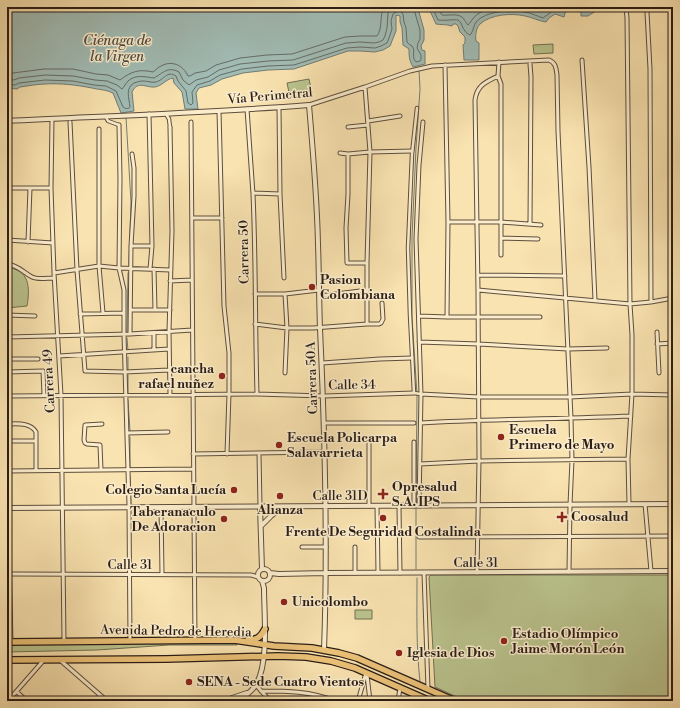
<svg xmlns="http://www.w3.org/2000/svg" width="680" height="708" font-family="'Libre Bodoni',serif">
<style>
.green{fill:#bac48e;stroke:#727053}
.water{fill:#a1bcb5;stroke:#717c76}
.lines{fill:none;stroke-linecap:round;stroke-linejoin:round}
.shore{stroke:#666c66;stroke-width:1}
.stream{stroke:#717c76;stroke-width:1}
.pedestrian-casing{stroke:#5e4e3e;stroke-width:4.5}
.minor-casing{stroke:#5e4e3e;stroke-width:5}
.tertiary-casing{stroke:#5e4e3e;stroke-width:6}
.trunk-casing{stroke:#2a1d18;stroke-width:8}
.pedestrian{stroke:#fbedcc;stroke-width:2.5}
.minor{stroke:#fbedcc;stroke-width:3}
.tertiary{stroke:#fbedcc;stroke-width:4}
.trunk{stroke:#ecc278;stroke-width:5.5}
.poi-dot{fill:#8f2418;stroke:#fbedcc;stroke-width:1.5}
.labels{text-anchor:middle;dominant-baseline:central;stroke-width:3;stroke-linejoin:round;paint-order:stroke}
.street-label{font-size:13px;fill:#2a1d18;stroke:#fbedcc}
.poi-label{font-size:13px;font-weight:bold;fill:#2a1d18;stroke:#fbedcc;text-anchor:start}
.water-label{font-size:14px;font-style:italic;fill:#4e4d47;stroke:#fbedcc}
</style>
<rect width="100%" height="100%" fill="#f9e3b0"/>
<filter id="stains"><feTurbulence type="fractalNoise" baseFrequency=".005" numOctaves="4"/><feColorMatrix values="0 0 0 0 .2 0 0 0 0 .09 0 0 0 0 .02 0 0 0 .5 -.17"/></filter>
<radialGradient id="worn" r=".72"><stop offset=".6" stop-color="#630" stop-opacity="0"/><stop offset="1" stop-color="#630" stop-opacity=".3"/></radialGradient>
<path class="green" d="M553,44V53L534,54L533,45Z
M309,79L312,93L290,97L287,83Z
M7,268C30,269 30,288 27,306L7,308Z
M431,575H673V701H466L435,687L429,577Z
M355,610H372V619H355Z
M237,642V645H169L97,650L7,652V644L60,643L102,644Z"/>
<path class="water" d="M7,7H572L565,13L564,17L555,14L549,18L546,22C538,21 532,17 525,16C512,13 491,14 480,24C476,28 475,36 476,41L479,43V60H464L463,45L465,43V37L460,32L458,26L456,24H453L452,26C446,24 441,25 436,24L431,13L427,9H421L419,12L424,30V40L421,46L422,50L425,51V64L413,67C409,60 409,56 409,49L403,45L402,28L400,22V16L396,15V31L390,46L383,50L375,52L360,51H348L294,69L268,70L243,73L222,79L211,85L199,88L196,93L198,109H185L182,92L174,83L173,78C166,79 162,86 155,87C146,88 138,80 132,92L134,111L121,113L113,93C104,89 100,90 92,88C76,85 61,83 45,84C37,84 28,86 20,87L17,89L7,88Z
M576,7H602L588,16H581V13Z"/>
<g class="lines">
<path class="shore" d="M430,7L434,11L438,20C444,21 455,19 458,20C462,22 462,28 465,31C466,33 468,34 470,35L471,34C473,31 474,25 476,22C485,11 512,9 525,12C531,13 537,16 543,18L554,10L562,11L566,7
M437,7L442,15C448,16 456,13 462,17C465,20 466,23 468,25C470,23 471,21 472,20C477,12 489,8 497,7
M7,73H13L44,69H73L96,74L108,75L120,80C132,71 139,69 153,72C156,70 158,67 161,66C172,60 183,65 188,76H190L195,73L206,71L216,65L240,58L267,55L292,54L345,37L360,36H377C383,28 379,16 384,7
M7,79L14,80L19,78L45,75L73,76L95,80L107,81L117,85L122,89C124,87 126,83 128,81C136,74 145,77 154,78C163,73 168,66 179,72L183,80L189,85L196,80L208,77L219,70L240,64L268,61L293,60L346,43L360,42L374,43L379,42L383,40L385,36L387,28L388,13L390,9L393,7
M7,84L15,85L19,83L45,80L73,81L94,85L106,86L116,91L123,107C125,109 129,109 130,107C129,98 125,88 134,83C137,82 140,81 143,81C148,81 152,83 156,82C164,80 167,70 176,76L178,81L186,91L188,103L191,105L193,103L192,92L197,85L210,81L220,75L242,69L268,66L294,65L347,48L360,47L375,48L381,46L387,43L389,38L392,29L391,21L393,14L396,12L399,11L401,12L403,14L404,22L406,28L407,42C408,44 411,45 412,46C416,51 411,57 416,62L420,61L421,60V55L417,48L418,43L420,39V30L415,13L417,7"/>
<path class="stream" d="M126,117L131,202L129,264
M127,332L128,273
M127,338L128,351
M128,370V357
M128,375V394
M128,400L130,431
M130,468V437
M130,476L131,504
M416,505L417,395L412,317V237L416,148L420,89L419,70
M416,569V508
M417,578C417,612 416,647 420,681"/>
<g class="pedestrian-casing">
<path id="pedestrian" d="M417,108L412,154L408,248L410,315L414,393L421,394
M166,114L169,119L170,127
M106,117L108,121L119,125"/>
</g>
<g class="minor-casing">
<path id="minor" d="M626,7L627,18L630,304L632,335V394L628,459L629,504
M646,7L647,12L650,69L651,302
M671,7L673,90
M582,60L589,167L595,300
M499,62L498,76L501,84V255
M445,65L448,222L447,317
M365,87L370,152L367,263V324
M309,105L365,87L410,71L432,66L549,60C556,63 556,68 557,75L558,131L571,418L572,460L570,505L569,572
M279,107L280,194L284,278
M247,109C249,137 251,166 253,194C256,261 255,327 257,394
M219,111L224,306L229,353V394L227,454
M149,114L152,246L150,269
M52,119L51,188L54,273L61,395L64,641
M368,121L400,116
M70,122L77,270L85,371L125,372L169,370
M191,122L195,641
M119,125L120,179L119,268L124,290V334L129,505L130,641
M348,127L368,125
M99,129V266L103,313
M340,153L348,154L370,152L412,151
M348,154V194L346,228L347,263H367
M8,188H51
M253,193L280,194
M192,218H222
M448,222H501L541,225
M530,224L531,77L530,64
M7,229L8,188L9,121
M501,238L538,239
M7,240L53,243
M28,242L30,188
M131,246H152
M7,264C18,265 24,273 32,277C38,280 47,278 54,278
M154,269L155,310
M54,273L99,266L119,268L170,270
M478,275L565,276
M170,281L192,280
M478,290L630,304L651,302L673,298
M255,294H285L319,290
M285,294L287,328L285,373
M320,296L368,290
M131,310H170
M80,314L124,313
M7,315L35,316
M419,316L447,317H540
M255,324L287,328H313L367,324H379L381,323L383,319L382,303
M657,332L659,373
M130,334L131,246L134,196V168L132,154
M7,337L130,334L192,330
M419,342L479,344L568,349L607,348
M657,344L673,343
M154,350V333
M59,356L169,349
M7,359H38
M322,363L380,359L412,358
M7,372L43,371L44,395
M421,394L479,397H570L632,394L673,395
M170,395L169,331L172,231L170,127
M7,396L257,394L324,396L414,393
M324,423H414
M421,423C491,419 561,419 631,416
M7,424C17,424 30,422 36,432V470
M127,433L168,432
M7,441H36
M259,453L260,507
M193,454L324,452
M420,464L479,461L628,459
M101,470L100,445L87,444L85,443L84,440L85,425L102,424
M7,471L193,469
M7,471L11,642
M645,504L651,571
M369,506V442
M377,506L378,573
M399,506L400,573
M414,506V442
M419,506L421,394L416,239L419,165L423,122
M161,507L162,574
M419,537L673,536
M302,547H326
M355,547V573
M424,573L428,689
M477,573L479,461L478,290L475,100C477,85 486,82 498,76
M10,574C90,575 170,574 251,575L258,577
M60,660L107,701
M367,675L370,701
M256,685L270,701
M261,691C287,691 310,691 335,701
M17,692L27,701
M8,701L43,661
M95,701L100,695
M358,701L366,673
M398,701L400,688"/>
</g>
<g class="tertiary-casing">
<path id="tertiary" d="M7,121C108,116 209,113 309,105C313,151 317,197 318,244C319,272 319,300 320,329C325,436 328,543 324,650
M260,507L262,569
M7,508L673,504
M261,526L271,516L282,507
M258 575a6 6 0 1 1 12 0a6 6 0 1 1-12 0Z
M270,573L279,574L326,573L673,571
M228,701L232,698L247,693
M241,701C246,694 254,690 257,683C269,660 264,614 264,588L262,581"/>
</g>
<g class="trunk-casing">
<path id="trunk" d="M248,640C257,640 261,637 265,629
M7,642L234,640L274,646L312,648L339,653L357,658L455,701
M7,660L166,659L278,656L306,657L331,661L355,668L430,701"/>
</g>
<use href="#pedestrian" class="pedestrian"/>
<use href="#minor" class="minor"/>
<use href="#tertiary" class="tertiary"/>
<use href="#trunk" class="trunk"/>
</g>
<g class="poi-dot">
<circle cx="312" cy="287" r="4"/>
<circle cx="222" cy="376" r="4"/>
<circle cx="501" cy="437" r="4"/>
<circle cx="279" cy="445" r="4"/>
<circle cx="234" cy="490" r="4"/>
<path d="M381 488h4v4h4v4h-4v4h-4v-4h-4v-4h4z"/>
<circle cx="280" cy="496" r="4"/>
<path d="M560 511h4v4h4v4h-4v4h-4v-4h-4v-4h4z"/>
<circle cx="383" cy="518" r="4"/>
<circle cx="224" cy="519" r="4"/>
<circle cx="284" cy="602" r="4"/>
<circle cx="504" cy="641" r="4"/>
<circle cx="399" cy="653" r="4"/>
<circle cx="189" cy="682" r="4"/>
</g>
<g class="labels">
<g class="street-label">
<text transform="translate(270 96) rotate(-5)">Vía Perimetral</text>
<text transform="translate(244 252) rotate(-91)">Carrera 50</text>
<text transform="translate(312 378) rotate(-92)">Carrera 50A</text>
<text transform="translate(49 381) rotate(-93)">Carrera 49</text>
<text transform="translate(352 385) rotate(-1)">Calle 34</text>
<text x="340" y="496">Calle 31D</text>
<text x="476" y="563">Calle 31</text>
<text x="130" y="565">Calle 31</text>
<text transform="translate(176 631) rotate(1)">Avenida Pedro de Heredia</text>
</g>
<g class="poi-label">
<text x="320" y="280">Pasion<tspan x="320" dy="15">Colombiana</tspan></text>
<text x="214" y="369" text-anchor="end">cancha<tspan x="214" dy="15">rafael nuñez</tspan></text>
<text x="509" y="430">Escuela<tspan x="509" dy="15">Primero de Mayo</tspan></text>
<text x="287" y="438">Escuela Policarpa<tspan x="287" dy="15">Salavarrieta</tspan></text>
<text x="392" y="487">Opresalud<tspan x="392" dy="15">S.A. IPS</tspan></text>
<text x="226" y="490" text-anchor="end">Colegio Santa Lucía</text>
<text x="280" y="510" text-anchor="middle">Alianza</text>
<text x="216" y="512" text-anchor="end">Taberanaculo<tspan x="216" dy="15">De Adoracion</tspan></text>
<text x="571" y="517">Coosalud</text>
<text x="383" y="532" text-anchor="middle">Frente De Seguridad Costalinda</text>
<text x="292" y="602">Unicolombo</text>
<text x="512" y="634">Estadio Olímpico<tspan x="512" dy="15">Jaime Morón León</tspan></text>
<text x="407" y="653">Iglesia de Dios</text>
<text x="197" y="682">SENA - Sede Cuatro Vientos</text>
</g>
<g class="water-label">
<text x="117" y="41">Ciénaga de<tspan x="117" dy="16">la Virgen</tspan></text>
</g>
</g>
<rect width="680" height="708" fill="none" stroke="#f9e3b0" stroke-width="24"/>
<rect x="8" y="8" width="664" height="692" fill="none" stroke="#2a1d18" stroke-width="2"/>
<rect x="12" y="12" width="656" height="684" fill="none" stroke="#2a1d18"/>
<rect width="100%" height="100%" filter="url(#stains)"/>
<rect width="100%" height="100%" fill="url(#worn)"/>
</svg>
